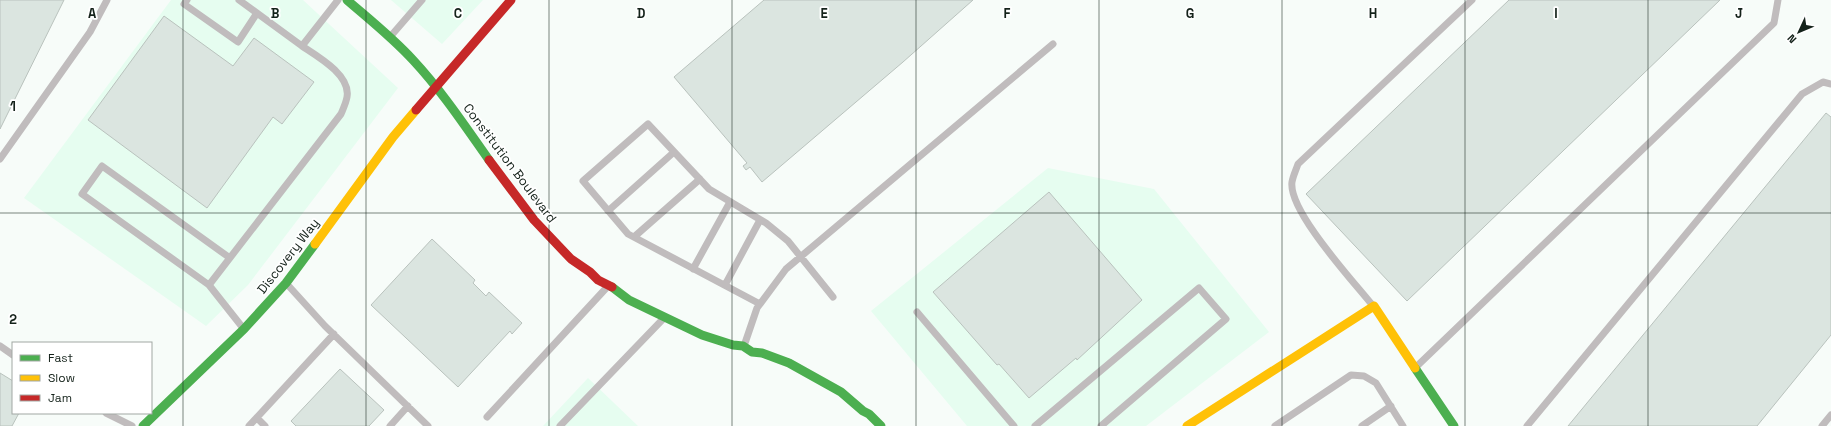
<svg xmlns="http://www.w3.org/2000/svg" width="1831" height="426" font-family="'Space Grotesk',sans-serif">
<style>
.built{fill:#e6fdf0}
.building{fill:#dbe5e0;stroke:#b9c2bd}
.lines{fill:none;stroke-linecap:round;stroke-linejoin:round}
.lane{stroke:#c0bcbd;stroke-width:7}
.fast{stroke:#4caf50;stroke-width:9}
.slow{stroke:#ffc107;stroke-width:9}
.jam{stroke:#c62828;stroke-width:9}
.grid{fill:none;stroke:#14221a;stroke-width:1;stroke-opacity:0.55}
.labels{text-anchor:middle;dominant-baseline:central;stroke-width:3.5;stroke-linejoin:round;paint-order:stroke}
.street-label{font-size:13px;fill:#14221a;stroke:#fff}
.grid-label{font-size:13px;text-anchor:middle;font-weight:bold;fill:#14221a;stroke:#fff;stroke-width:3.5;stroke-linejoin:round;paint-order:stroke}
</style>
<rect width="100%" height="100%" fill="#f7fcf9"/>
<path class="built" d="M171,0H303L398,88L248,285L206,326L24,198Z
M391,0H483L442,44Z
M1048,168L1154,189L1269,332L1146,426H967L871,311Z
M588,378L638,426H543Z"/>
<path class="building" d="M0,0H64L0,129Z
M764,0H973L903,62L762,182L750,167L746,170L743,166L747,163L674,77Z
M1509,0H1720L1407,301L1306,194Z
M164,16L233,66L254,38L314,82L282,124L273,117L207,208L88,120Z
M1826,113L1831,117V335L1757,426H1568Z
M1049,192L1142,300L1077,360L1076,358L1029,398L999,364L997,365L933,292Z
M432,239L475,280L473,283L486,296L489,292L522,323L512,334L510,331L458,387L371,305Z
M340,369L384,410L369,426H296L291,421Z
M0,373L13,381V413H19L12,426H0Z"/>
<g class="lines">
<path class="lane" d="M187,0L184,4L238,42L257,13
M239,0L302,46L338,0
M390,37L422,0
M0,159L90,32L107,0
M608,211L674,152
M634,237L700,179
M693,269L730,202
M286,283L325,326L428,426
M209,285L82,194L102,166L230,258
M725,285L760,220
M760,304L628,234L583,181L648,124L709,189L766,223L788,241L833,297
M1373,306C1354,282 1288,211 1292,182C1293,176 1296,170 1298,164L1472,0
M917,312L1014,426
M243,328L209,285L341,114C343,109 346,103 347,97C351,75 317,56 302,46
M0,346L13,355
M744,346L757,308L786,269L1053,44
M1416,367L1774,23L1778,0
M106,413L132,426
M487,417L609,285
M257,418L265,426
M249,426L334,334
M390,426L408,406
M560,426L664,318
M1035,426L1199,288L1226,319L1101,426
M1275,426L1351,375L1364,376L1376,383L1403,426
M1362,426L1391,406
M1527,426L1802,94L1823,82L1831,84
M1822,426L1831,415"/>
<path class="fast" d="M347,0C369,19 393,38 413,60C441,90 465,126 489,160
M612,287L629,300L702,335L733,345L743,346L752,352L762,353L789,363L841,392L863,411L869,414L881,426
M1415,368L1454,426
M143,426L244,329L286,283L315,244"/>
<path class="slow" d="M315,244L393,137L416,110
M1187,426L1374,306L1415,368"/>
<path class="jam" d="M416,110L511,0
M489,160L534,220L571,259L590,272L598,280L612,287"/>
</g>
<path class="grid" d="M183,0V426M366,0V426M549,0V426M732,0V426M916,0V426M1099,0V426M1282,0V426M1465,0V426M1648,0V426M0,213H1831"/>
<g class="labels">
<g class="street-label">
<text transform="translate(510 163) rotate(53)">Constitution Boulevard</text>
<text transform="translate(288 256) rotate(-52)">Discovery Way</text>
</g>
</g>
<g class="grid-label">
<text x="92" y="18">A</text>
<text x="275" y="18">B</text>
<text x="458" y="18">C</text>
<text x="641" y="18">D</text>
<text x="824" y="18">E</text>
<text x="1007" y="18">F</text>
<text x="1190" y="18">G</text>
<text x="1373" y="18">H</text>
<text x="1556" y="18">I</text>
<text x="1739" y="18">J</text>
<text x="13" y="111">1</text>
<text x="13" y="324">2</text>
</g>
<rect x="12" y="342" width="140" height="72" fill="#ffffff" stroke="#a1a7a3"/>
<rect x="20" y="355" width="20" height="6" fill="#4caf50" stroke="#a1a7a3"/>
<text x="48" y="362" font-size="12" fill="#14221a">Fast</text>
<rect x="20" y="375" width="20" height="6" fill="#ffc107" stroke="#a1a7a3"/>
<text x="48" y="382" font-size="12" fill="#14221a">Slow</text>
<rect x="20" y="395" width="20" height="6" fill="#c62828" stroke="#a1a7a3"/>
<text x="48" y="402" font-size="12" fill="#14221a">Jam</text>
<g transform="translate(1799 32) rotate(226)" stroke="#ffffff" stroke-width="3" paint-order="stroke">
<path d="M0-3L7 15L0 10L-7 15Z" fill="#14221a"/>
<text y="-6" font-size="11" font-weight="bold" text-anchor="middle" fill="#14221a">N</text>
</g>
</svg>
